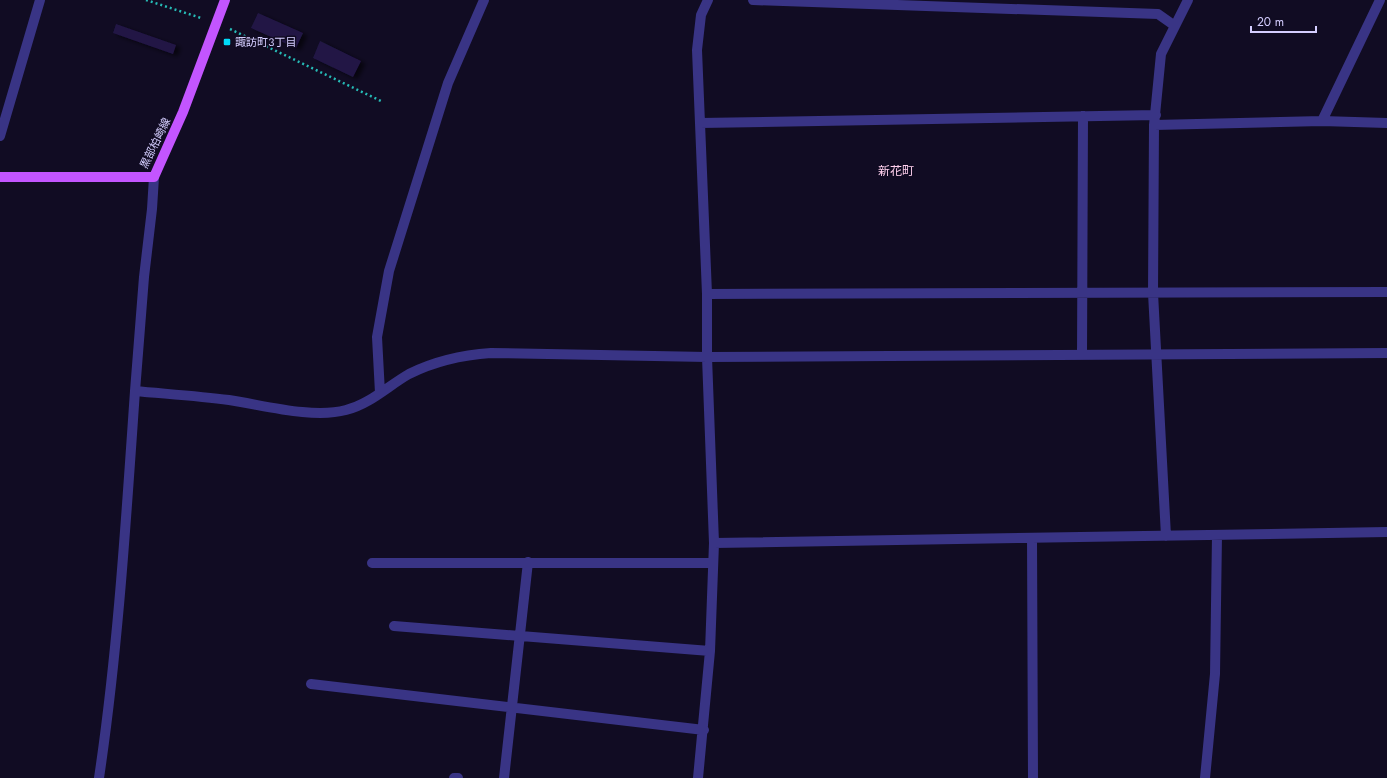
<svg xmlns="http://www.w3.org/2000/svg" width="1387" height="778" font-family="Jost,'Noto Sans JP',sans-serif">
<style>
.building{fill:#211745;filter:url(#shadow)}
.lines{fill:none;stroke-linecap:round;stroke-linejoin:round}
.path{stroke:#26bbb6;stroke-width:2.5;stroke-dasharray:2 3;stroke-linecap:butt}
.minor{stroke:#393485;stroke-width:10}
.major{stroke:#c355ff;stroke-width:10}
.poi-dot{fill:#00dbf9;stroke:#110c23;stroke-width:1.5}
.labels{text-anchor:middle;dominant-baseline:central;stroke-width:3;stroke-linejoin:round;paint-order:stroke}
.poi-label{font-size:11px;fill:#d5ceff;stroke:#110c23;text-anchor:start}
.street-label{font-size:11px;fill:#d5ceff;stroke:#110c23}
.neighbourhood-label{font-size:12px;fill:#ffd0ed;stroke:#110c23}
</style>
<defs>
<filter id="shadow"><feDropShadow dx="4.5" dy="2.5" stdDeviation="2" flood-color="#0009"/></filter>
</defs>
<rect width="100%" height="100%" fill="#110c23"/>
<path class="building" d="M258,13L303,33L296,48L251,28Z
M116,24L176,45L173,54L113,33Z
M320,41L361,61L353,77L313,58Z"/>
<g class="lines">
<path class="path" d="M146,0L201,18
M230,29L381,101"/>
<path class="minor" d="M753,0L1158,14L1175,26
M1322,121L1380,0
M700,123L1156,115
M1154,125L1322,121L1387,123
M0,136L40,0
M154,177L152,209L144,277L135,391C167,394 198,396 229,400C263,405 313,419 346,410C370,404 388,386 409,374C435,361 462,355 491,353L707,357L1387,353
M707,294L1387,292
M1082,355L1083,116
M380,393L377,337L389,271L448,83L484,0
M1166,536L1153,293L1154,125L1161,54L1188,0
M1032,538L1033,778
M714,543L1387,532
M372,563H713
M394,626L710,651
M311,684L704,730
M99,778C118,650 126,520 135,391
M454,778H458
M504,778L528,562
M698,778L710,651L714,543L707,357V294L697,50L701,15L708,0
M1205,778L1215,674L1217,535"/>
<path class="major" d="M0,177H154L183,112L225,0"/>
</g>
<rect class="poi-dot" x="223" y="38" width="8" height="8" rx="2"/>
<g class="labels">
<g class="poi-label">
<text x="235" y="42">諏訪町３丁目</text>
</g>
<g class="street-label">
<text transform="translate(155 143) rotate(-64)">黒部柏崎線</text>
</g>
<g class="neighbourhood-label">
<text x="896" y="171">新花町</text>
</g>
</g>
<path d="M1251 26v6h65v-6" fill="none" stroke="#d5ceff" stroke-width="2"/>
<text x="1257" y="26" font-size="12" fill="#d5ceff" stroke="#110c23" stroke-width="3" paint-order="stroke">20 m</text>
</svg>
